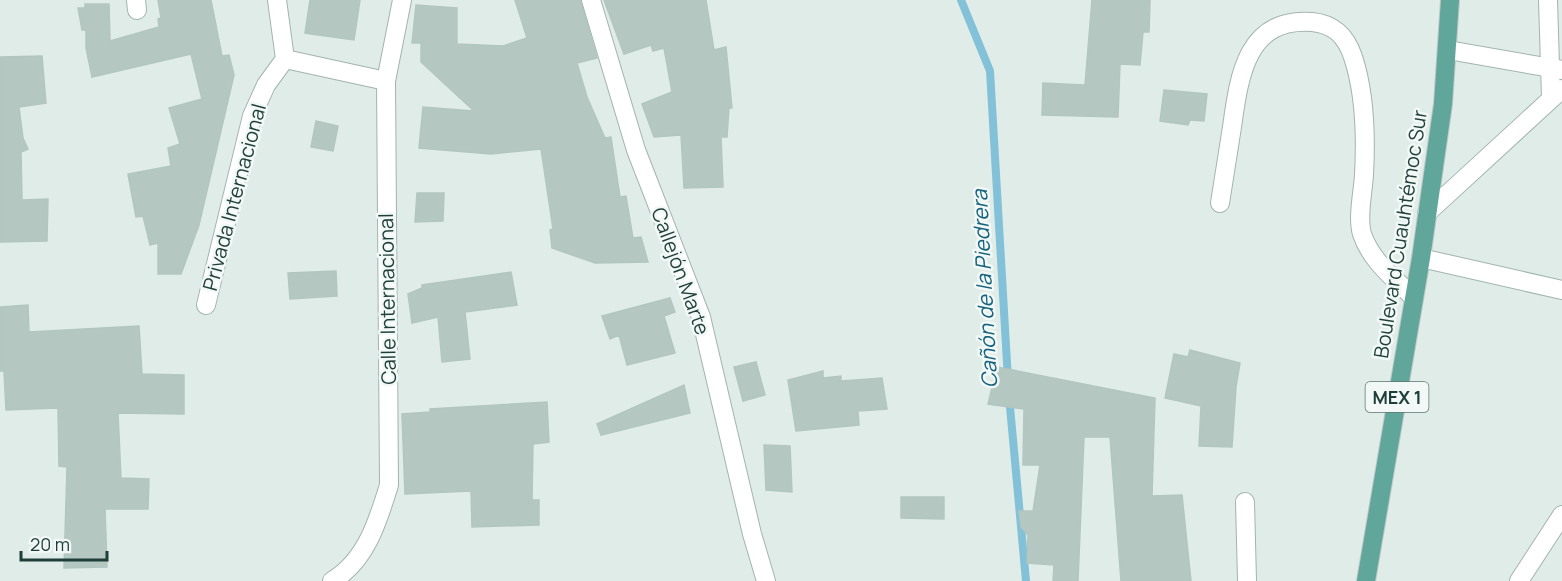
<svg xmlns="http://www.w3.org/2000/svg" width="1562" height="581" font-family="Manrope,sans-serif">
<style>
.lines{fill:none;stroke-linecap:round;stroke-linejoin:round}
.stream{stroke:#82c1d7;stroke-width:8}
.building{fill:#b5c7c1;stroke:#b2c6c0;stroke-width:1.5}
.minor-casing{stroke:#a2b4b0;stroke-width:20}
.major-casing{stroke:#c0c9c8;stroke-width:20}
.minor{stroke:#fff;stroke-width:18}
.major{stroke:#60a69b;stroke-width:18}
.labels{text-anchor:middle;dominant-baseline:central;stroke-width:5;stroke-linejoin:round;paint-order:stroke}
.shield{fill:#f1f8f5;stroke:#5e7671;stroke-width:1.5}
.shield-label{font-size:18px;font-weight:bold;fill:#1f3e39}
.street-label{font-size:20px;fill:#1f3e39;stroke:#f1f8f5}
.water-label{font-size:21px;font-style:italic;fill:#14627f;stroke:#f1f8f5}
</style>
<rect width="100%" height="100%" fill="#e0ece8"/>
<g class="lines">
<path class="stream" d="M961,0L990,71L1008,380
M1009,396L1026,581"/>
</g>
<path class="building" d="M158,0H211L222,56L229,55L234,75L199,225L181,274H158V243L150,245L143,216L136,217L128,174L171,166L168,148L180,144L169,108L202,99L191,54L92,77L86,48V30H82L78,8H85V4H109L110,41L159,27L158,19L161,18Z
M310,0H360L354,40L305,33Z
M515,0H580L597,58L577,63L587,97L605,138L611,137L620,197L626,196L633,238L641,237L648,262L595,263L552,248L550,230L553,229L541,149L491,154L419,148L423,107L474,111L421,62V43H412L416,5L457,8V44L503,46L527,38Z
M604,0H706L714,50L726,47L732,108H729L727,137H721L723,187L684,188L681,135L654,137L642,104L672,92L664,48L653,51L651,45L624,54Z
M1092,0H1150L1149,32H1143L1140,65L1120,64L1118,117L1042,115L1043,83L1085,85Z
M42,56L46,103L19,107L23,138L28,149L21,152L22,200L48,199L47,241L0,242V57Z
M1164,90L1207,94L1204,121L1190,120L1188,125L1160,121Z
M316,121L338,126L333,151L311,147Z
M417,193H444L443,221L415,222Z
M336,271L337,296L290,299L288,273Z
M511,272L517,305L465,312L470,359L442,362L438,317L412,323L408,294L422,288V285Z
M670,298L675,312L664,316L675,353L627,365L619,335L610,339L602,316Z
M28,305L29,332L139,326L142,374L184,375V414L118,413L121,478L149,479L148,509H105L107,567L64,568L67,467L59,466L58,408L6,410L4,371H0V307Z
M1190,350L1240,363L1236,387L1232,447L1199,446L1201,406L1165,398L1174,354L1188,357Z
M756,362L765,395L743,401L734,367Z
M997,367L1155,398L1152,496L1182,495L1191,581H1121L1110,437H1084L1078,581H1053L1054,565L1027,563L1028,535L1021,527L1019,511H1033L1040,465H1023L1024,409L988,404Z
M823,371V378L841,376V381L882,378L887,409L858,411L859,425L796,431L788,380Z
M684,385L690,413L601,435L597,424Z
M547,402L549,442L533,444L532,500H539V525L472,527L471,491L405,494L402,414L430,412V409Z
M764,445L790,446L792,492L766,490Z
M901,497H944V519L901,518Z"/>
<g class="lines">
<g class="minor-casing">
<path id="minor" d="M136,0L137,10
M277,0L285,59L386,81
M591,0L636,150L701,317L752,534L766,581
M1548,0L1551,98
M1448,50L1562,70
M1220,203C1224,178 1228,152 1232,127C1239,77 1246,17 1312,22C1334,24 1346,36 1353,57C1365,93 1366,138 1364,175C1363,192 1357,218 1362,234C1371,261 1394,278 1413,297
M1427,213L1562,89
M1421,258L1562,290
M206,305L252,116L266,85L285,59
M1245,502L1247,581
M332,581C366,561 378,521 389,485L386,81L402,0
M1519,581L1562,515"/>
</g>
<g class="major-casing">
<path id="major" d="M1366,581L1421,258L1443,104L1450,0"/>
</g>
<use href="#minor" class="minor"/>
<use href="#major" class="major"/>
</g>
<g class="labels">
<rect class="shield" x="1365.5" y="382" width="63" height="30" rx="4.5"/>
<g class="shield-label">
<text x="1397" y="397">MEX 1</text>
</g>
<g class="street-label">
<text transform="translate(234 197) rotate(-75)">Privada Internacional</text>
<text transform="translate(1400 234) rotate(-81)">Boulevard Cuauhtémoc Sur</text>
<text transform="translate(681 271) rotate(70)">Callejón Marte</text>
<text transform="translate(387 299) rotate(-91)">Calle Internacional</text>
</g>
<g class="water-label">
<text transform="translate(984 289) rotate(-93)">Cañón de la Piedrera</text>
</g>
</g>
<path d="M21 551v9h86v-9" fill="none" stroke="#1f3e39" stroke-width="3"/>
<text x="30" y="551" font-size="18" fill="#1f3e39" stroke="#f1f8f5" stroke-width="4.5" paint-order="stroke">20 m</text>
</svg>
